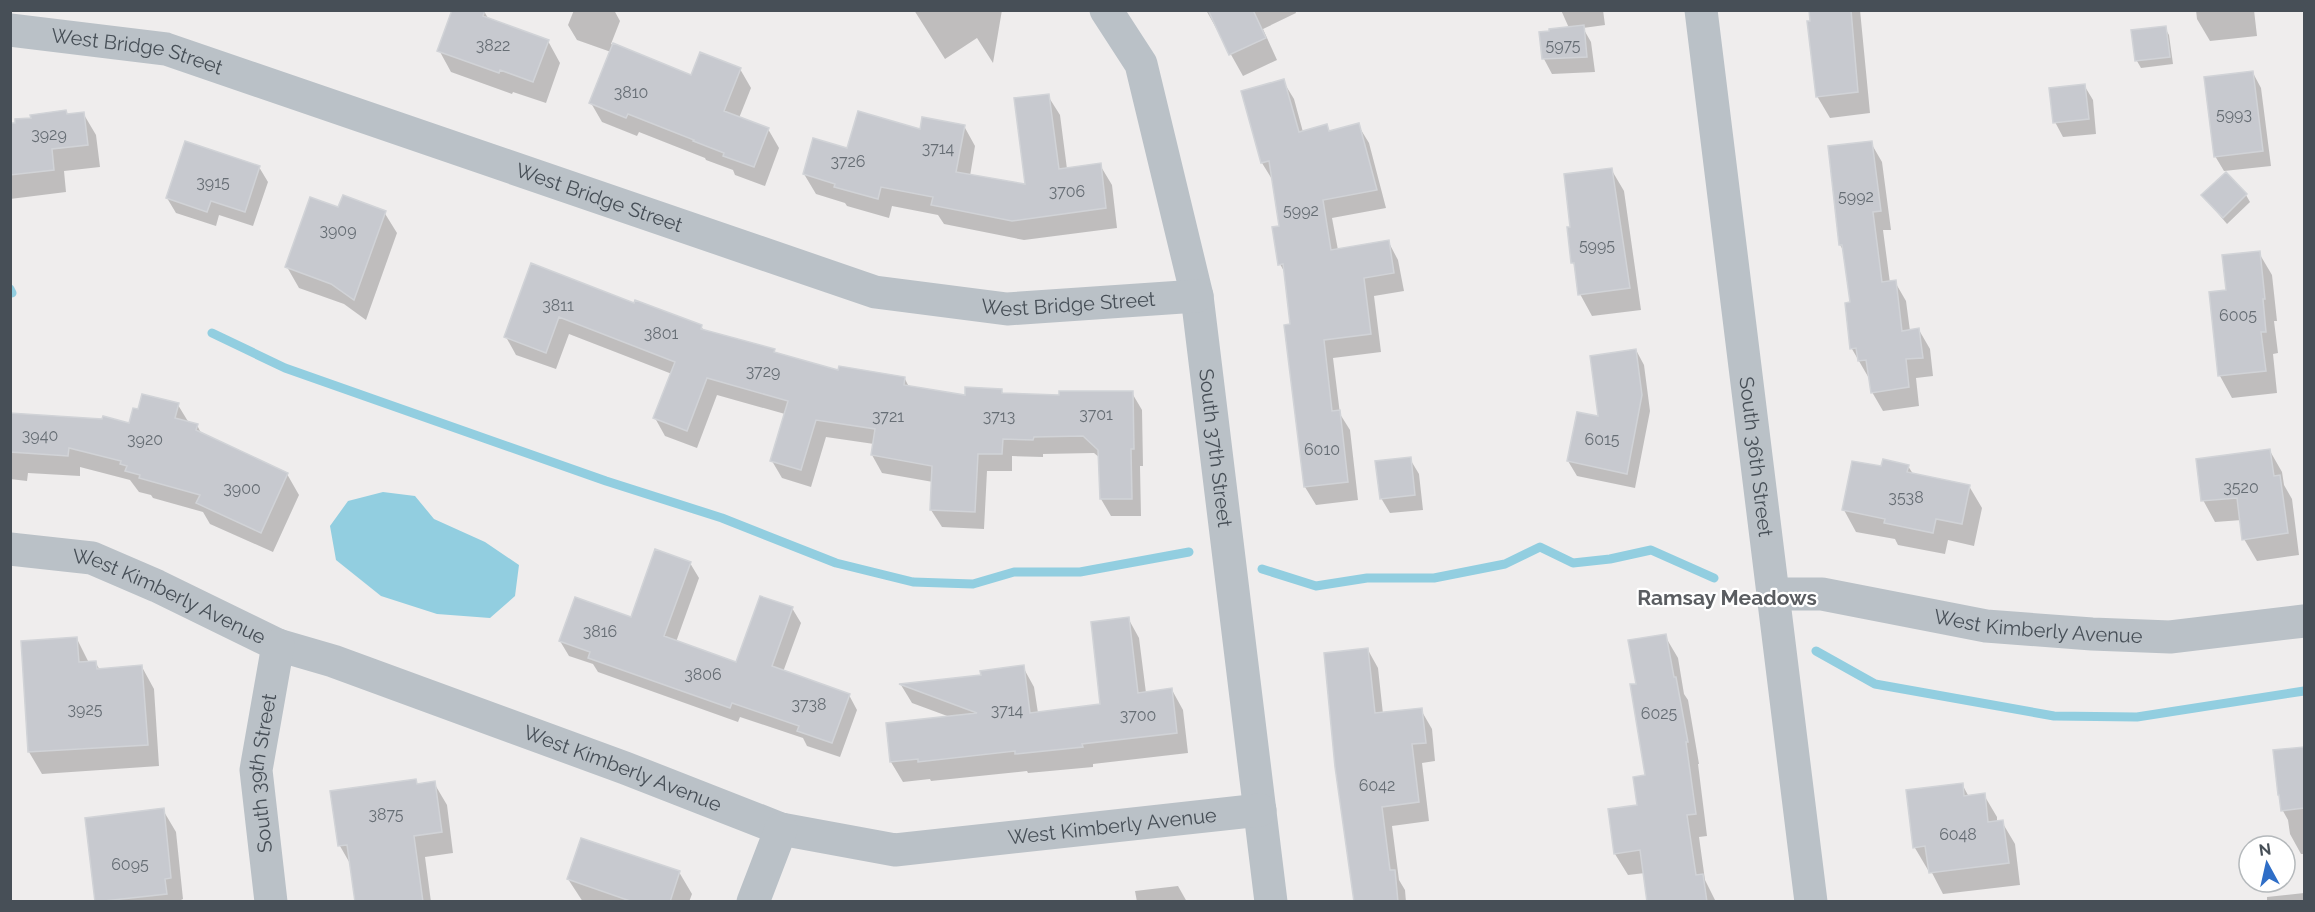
<svg xmlns="http://www.w3.org/2000/svg" width="2315" height="912" font-family="Raleway,sans-serif">
<style>
.water{fill:#92cee0}
.shadow{fill:#0003}
.lines{fill:none;stroke-linecap:round;stroke-linejoin:round}
.stream{stroke:#92cee0;stroke-width:9}
.building{fill:#c7c9cf;stroke:#d1d3d7;stroke-width:1.5}
.minor{stroke:#bac1c7;stroke-width:33}
.labels{text-anchor:middle;dominant-baseline:central;stroke-width:4.5;stroke-linejoin:round;paint-order:stroke}
.number-label{font-size:16px;fill:#676e75}
.street-label{font-size:20px;fill:#474f57;stroke:#fff}
.neighbourhood-label{font-size:21px;font-weight:bold;fill:#5a5d61;stroke:#fff}
</style>
<rect width="100%" height="100%" fill="#efeded"/>
<path class="water" d="M383,492L415,496L434,519L485,542L519,565L515,596L490,618L437,614L381,596L336,560L330,526L348,501Z"/>
<path class="shadow" d="M574,10H614L620,21L611,44L692,77L740,69L751,88L739,118L768,129L779,148L765,186L735,175L733,170L706,160L705,158L639,132L637,136L602,122L591,103L611,52L577,40L568,25Z
M914,10H1002L993,63L977,38L945,59Z
M1206,10H1295L1296,13L1263,29L1277,60L1243,76Z
M1561,10H1603L1605,25L1583,28L1591,42L1595,72L1552,74L1544,59L1569,28Z
M1810,10H1860L1870,113L1830,118L1817,96Z
M2196,10H2254L2257,36L2210,41L2197,19Z
M484,11L489,20L548,41L560,63L546,103L513,92L512,94L451,72L439,50Z
M2165,28L2169,35L2173,64L2141,68L2137,61Z
M2253,73L2261,88L2271,166L2224,171L2215,156Z
M1283,81L1294,99L1303,132L1327,126L1330,132L1358,125L1369,143L1386,208L1332,218L1338,250L1388,241L1398,260L1404,291L1374,296L1381,352L1333,358L1340,414L1350,430L1358,500L1316,505L1305,487L1292,326L1286,275L1280,264L1281,228L1273,181L1262,163L1243,92Z
M2084,85L2093,100L2096,134L2063,137L2055,122Z
M1048,96L1060,115L1067,169L1100,165L1112,185L1117,228L1024,240L944,224L938,215L892,206L889,218L847,206L845,203L816,194L804,174L848,150L921,131L964,126L975,146L970,176L1027,186Z
M83,113L96,135L100,167L64,171L66,192L10,199V125Z
M1871,143L1882,162L1891,230H1883L1890,283L1895,282L1906,301L1910,331L1919,330L1930,349L1933,376L1916,378L1919,406L1883,411L1872,392L1870,380L1852,349V303L1845,253L1840,245Z
M259,167L268,182L253,226L219,215L216,226L176,213L167,198Z
M1611,169L1624,191L1641,310L1592,316L1580,294L1577,270L1573,263L1572,228Z
M2246,195L2250,202L2227,224L2203,196Z
M339,209L384,212L397,233L366,320L344,304L299,288L287,267Z
M2259,253L2272,275L2277,321H2274L2278,353L2273,354L2277,393L2232,398L2220,376L2228,291Z
M532,265L635,305L701,326L704,331L839,371L905,379L909,387L966,396L1001,390L1004,395L1060,397L1132,393L1142,410L1143,466H1140L1141,516H1111L1101,499L1100,458L1094,453L1043,454V457L1012,456V471H987L984,529L942,527L931,510L933,482L882,473L872,455L874,444L826,437L811,487L782,478L772,461L785,414L717,395L697,448L665,436L655,418L672,374L569,334L556,369L516,355L506,337Z
M1636,350L1644,365L1650,411L1635,488L1577,476L1568,461L1599,418Z
M178,405L189,423L197,425L202,435L287,474L299,495L273,552L210,524L203,512L153,498L151,495L139,492L130,480L80,467V476L28,473L27,481L10,479V414L130,424L139,410Z
M2270,451L2282,472L2284,485L2292,499L2299,555L2257,561L2244,539L2242,520L2215,522L2203,500Z
M1410,459L1419,474L1423,510L1390,513L1381,498Z
M1908,466L1913,474L1969,486L1982,508L1974,546L1948,540L1945,554L1898,545L1895,539L1856,532L1844,510Z
M690,563L699,578L676,642L737,664L792,608L801,623L783,672L849,695L857,710L840,757L807,746L803,738L740,717L738,722L598,672L593,664L569,656L560,641L632,619Z
M1128,618L1139,638L1146,693L1172,690L1183,710L1188,753L1093,764V767L1028,773L1027,771L931,781L930,779L903,782L891,762L950,717L912,703L901,685L983,676L1023,667L1034,687L1038,713L1101,705Z
M1665,636L1678,658L1684,694L1688,700L1699,764H1698L1707,836L1699,837L1705,880L1716,902H1648L1645,873L1628,875L1615,854L1638,806L1647,777L1637,685Z
M77,639L89,663L95,662L100,670L142,667L154,689L159,766L42,774L29,752Z
M1368,650L1378,668L1383,714L1421,710L1432,729L1435,761L1422,763L1429,821L1392,826L1399,880L1405,890L1406,902H1355Z
M2304,749V854H2301L2290,834L2288,820L2283,811L2275,752Z
M415,780L418,785L434,783L447,805L453,853L425,857L431,902H357L352,867L340,846Z
M1962,784L1969,797L1984,795L1997,817V822H2002L2015,844L2020,885L1943,894L1930,869L1928,870L1915,848Z
M163,810L176,832L183,899L177,902H97Z
M679,872L692,894L689,902H583L568,879Z
M1178,886L1187,902H1137L1135,891Z
M2304,893V902H2267V897Z"/>
<g class="lines">
<path class="stream" d="M10,289L12,293
M212,333L285,368L606,481L722,518L836,563L913,582L973,584L1014,572H1080L1189,552
M1262,569L1316,586L1367,578H1434L1505,564L1540,547L1573,563L1610,559L1651,550L1714,578
M1816,651L1875,684L2054,716L2137,717L2304,691"/>
</g>
<path class="building" d="M452,10H485L483,16L549,40L533,82L500,70L499,73L437,51Z
M1208,10H1253L1266,38L1229,55Z
M1809,10H1851L1858,92L1816,97L1807,21H1810Z
M1584,25L1587,57L1542,59L1539,32L1549,31V29Z
M2166,26L2170,57L2135,61L2131,30Z
M613,43L691,75L700,52L741,68L724,111L769,128L754,167L723,156L724,153L693,141L694,140L628,114L626,118L589,103Z
M2253,71L2263,151L2214,157L2204,77Z
M1284,79L1299,132L1327,124L1329,131L1359,123L1377,190L1323,200L1331,250L1389,240L1394,273L1364,278L1371,334L1324,340L1332,411L1340,410L1348,482L1304,487L1284,325L1290,324L1283,264L1278,265L1272,227L1279,226L1269,161L1261,163L1241,91Z
M2085,84L2089,119L2053,123L2049,88Z
M1049,94L1059,169L1101,163L1106,208L1012,221L931,205L933,197L881,187L878,199L834,187L835,184L803,174L813,138L847,148L858,111L920,129L922,117L965,125L956,172L1025,184L1014,98Z
M66,110L67,114L84,112L88,145L52,149L54,170L10,175V123H15V119L31,118L30,115Z
M185,141L260,166L245,212L211,201L207,212L166,198Z
M1872,141L1881,211L1873,212L1882,282L1896,280L1902,331L1919,328L1923,358L1906,359L1909,387L1871,393L1866,360L1858,361L1856,348L1850,349L1845,303L1850,302L1842,245H1839L1828,146Z
M1612,168L1630,288L1578,295L1574,263H1571L1567,227H1570L1564,174Z
M2226,172L2247,194L2223,218L2201,195Z
M343,195L386,211L354,300L331,284L285,267L310,197L338,207Z
M2260,251L2265,299H2263L2266,332H2261L2266,371L2218,376L2209,292L2226,290L2222,255Z
M531,263L634,303L635,300L702,325L701,329L775,349L774,352L838,370L839,366L905,377L904,385L965,395V387L1002,389V393L1059,395V391H1133L1134,449H1131L1132,499H1100L1098,450L1083,436L1034,437L1033,440L1003,439L1002,454H978L975,512L930,510L932,466L871,455L875,429L816,420L801,470L770,461L788,401L707,378L687,431L653,418L675,362L559,317L546,353L504,337Z
M1636,349L1642,395L1627,474L1567,461L1577,412L1598,416L1590,356Z
M142,394L179,403L175,418L198,424L196,430L288,473L261,533L196,503L200,495L139,478L140,475L125,471L127,466L120,464L121,461L69,448L68,456L10,452V413L102,419L103,416L129,423L133,408L138,409Z
M2270,449L2274,476L2280,475L2288,533L2242,540L2237,498L2201,501L2196,459Z
M1411,457L1415,495L1380,499L1375,461Z
M1883,459L1909,465L1907,472L1970,485L1962,524L1936,519L1933,533L1884,523L1885,519L1842,510L1852,461L1881,466Z
M655,549L691,562L664,636L736,662L760,596L793,607L772,666L850,694L832,743L797,731L799,726L732,703L730,708L588,658L590,652L559,641L575,597L631,617Z
M1129,617L1138,693L1172,688L1177,733L1082,744L1083,747L1015,754V751L918,762V759L890,762L886,723L977,713L899,684L981,675L980,671L1024,665L1030,713L1100,704L1091,622Z
M1666,634L1674,677H1676L1688,742H1686L1696,814L1687,815L1696,875L1703,874L1707,902H1647L1640,850L1614,854L1608,809L1637,805L1633,777L1645,775L1630,684H1636L1628,640Z
M77,637L79,662L96,661L97,669L142,665L148,745L28,752L21,641Z
M1368,648L1375,713L1422,708L1426,743L1412,744L1419,802L1382,807L1390,870H1395L1398,902H1354L1335,767L1324,653Z
M2304,747V808L2281,811L2279,795H2278L2273,750Z
M416,779L417,784L435,781L442,832L414,836L423,902H355L347,845L338,846L330,791Z
M1963,783L1964,796L1985,793L1988,822L2003,820L2009,863L1929,873L1925,846L1913,848L1906,790Z
M164,808L171,878L165,879L167,894L95,902L85,818Z
M581,838L680,871L670,902H633L567,879Z"/>
<g class="lines">
<g class="minor">
<path id="s1" d="M1106,10L1141,64L1197,296L1271,902"/>
<path id="s2" d="M1701,10L1811,902"/>
<path id="s3" d="M10,30L166,49L875,292L1007,309L1197,296"/>
<path id="s4" d="M10,549L92,558L157,586L278,645L333,661L625,768L781,829L895,850L1260,810"/>
<path id="s5" d="M1773,594H1822L1986,626L2092,634L2170,637L2304,621"/>
<path id="s6" d="M271,902L256,770L278,645"/>
<path d="M753,902L781,829"/>
</g>
</g>
<g class="labels">
<g class="number-label">
<text x="493" y="45">3822</text>
<text x="1563" y="45">5975</text>
<text x="631" y="92">3810</text>
<text x="2234" y="114">5993</text>
<text x="49" y="134">3929</text>
<text x="938" y="148">3714</text>
<text x="848" y="161">3726</text>
<text x="213" y="182">3915</text>
<text x="1067" y="191">3706</text>
<text x="1856" y="196">5992</text>
<text x="1301" y="210">5992</text>
<text x="338" y="230">3909</text>
<text x="1597" y="245">5995</text>
<text x="558" y="305">3811</text>
<text x="2238" y="315">6005</text>
<text x="661" y="333">3801</text>
<text x="763" y="371">3729</text>
<text x="1096" y="414">3701</text>
<text x="888" y="416">3721</text>
<text x="999" y="416">3713</text>
<text x="40" y="435">3940</text>
<text x="145" y="439">3920</text>
<text x="1602" y="439">6015</text>
<text x="1322" y="449">6010</text>
<text x="2241" y="487">3520</text>
<text x="242" y="488">3900</text>
<text x="1906" y="497">3538</text>
<text x="600" y="631">3816</text>
<text x="703" y="674">3806</text>
<text x="809" y="704">3738</text>
<text x="85" y="709">3925</text>
<text x="1007" y="710">3714</text>
<text x="1659" y="713">6025</text>
<text x="1138" y="715">3700</text>
<text x="1377" y="785">6042</text>
<text x="386" y="814">3875</text>
<text x="1958" y="834">6048</text>
<text x="130" y="864">6095</text>
</g>
<g class="street-label">
<text stroke="none"><textPath href="#s3" startOffset="129">West Bridge Street</textPath></text>
<text stroke="none"><textPath href="#s3" startOffset="615">West Bridge Street</textPath></text>
<text stroke="none"><textPath href="#s3" startOffset="1101">West Bridge Street</textPath></text>
<text stroke="none"><textPath href="#s1" startOffset="456">South 37th Street</textPath></text>
<text stroke="none"><textPath href="#s2" startOffset="450">South 36th Street</textPath></text>
<text stroke="none"><textPath href="#s4" startOffset="168">West Kimberly Avenue</textPath></text>
<text stroke="none"><textPath href="#s5" startOffset="268">West Kimberly Avenue</textPath></text>
<text stroke="none"><textPath href="#s4" startOffset="654">West Kimberly Avenue</textPath></text>
<text stroke="none"><textPath href="#s6" startOffset="130">South 39th Street</textPath></text>
<text stroke="none"><textPath href="#s4" startOffset="1158">West Kimberly Avenue</textPath></text>
</g>
<g class="neighbourhood-label">
<text x="1727" y="597">Ramsay Meadows</text>
</g>
</g>
<rect width="2315" height="912" fill="none" stroke="#474f57" stroke-width="24"/>
<g transform="translate(2267 864) rotate(352)"><circle r="28" fill="#ffffff" stroke="#b5b9bc" stroke-width="1.5"/>
<path d="M0-4.5L10 22L0 15L-10 22Z" fill="#2f6ec7"/>
<text y="-9" font-size="16" font-weight="bold" text-anchor="middle" fill="#474f57">N</text>
</g>
</svg>
